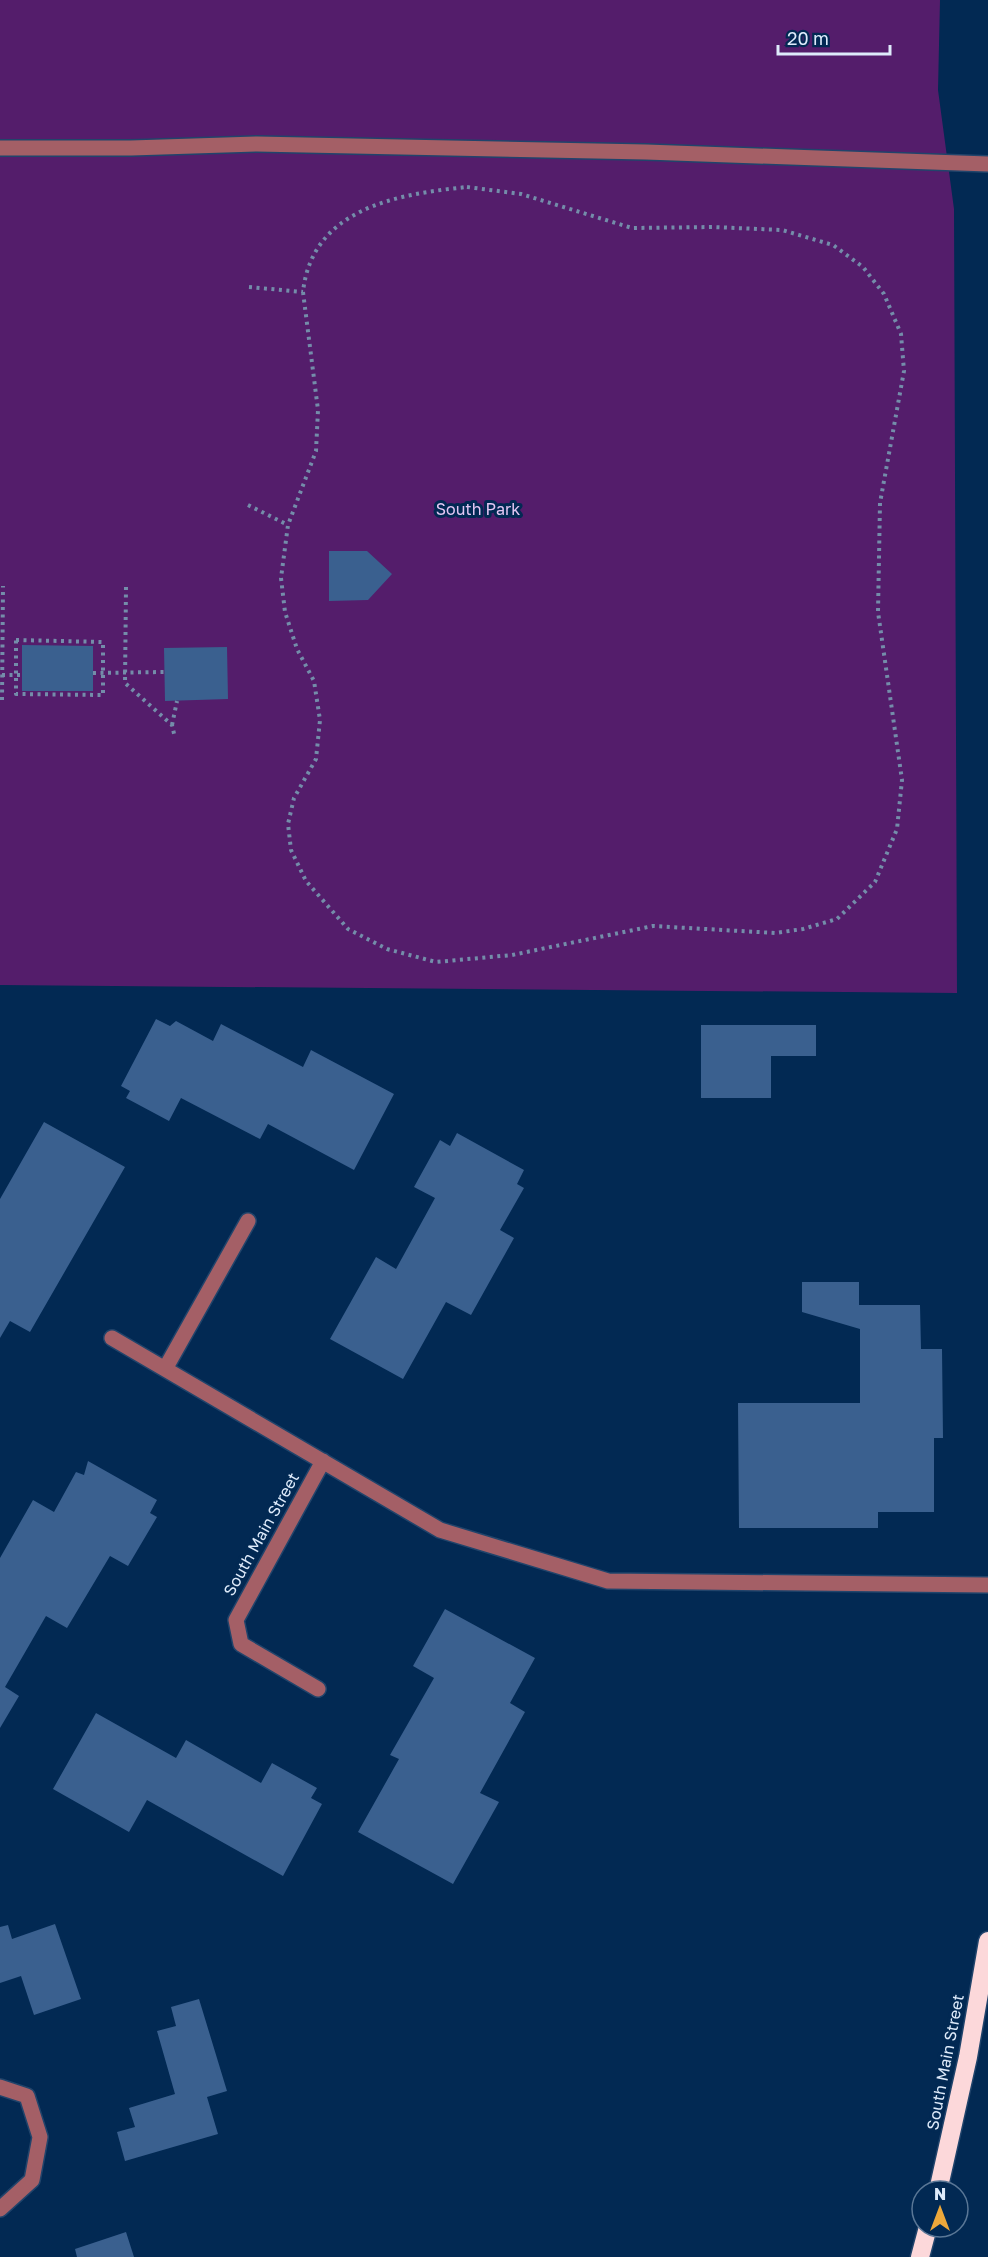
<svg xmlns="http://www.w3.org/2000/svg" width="988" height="2257" font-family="'Golos Text',sans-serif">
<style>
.green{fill:#541d6b}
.building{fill:#3a608f}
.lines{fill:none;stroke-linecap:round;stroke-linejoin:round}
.minor-casing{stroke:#21446b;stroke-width:18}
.highway-casing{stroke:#21446b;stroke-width:21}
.path{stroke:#748daa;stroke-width:4;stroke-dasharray:3 4.5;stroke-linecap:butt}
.minor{stroke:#a45f66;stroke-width:15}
.highway{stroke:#fcd8da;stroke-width:18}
.labels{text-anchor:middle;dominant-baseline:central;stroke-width:6;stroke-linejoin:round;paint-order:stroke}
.park-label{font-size:16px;fill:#e5c7f4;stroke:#022953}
.street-label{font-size:16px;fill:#deebfb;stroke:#022953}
</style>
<rect width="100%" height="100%" fill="#022953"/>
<path class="green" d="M0,0H940L938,90L954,209L957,993L0,985Z"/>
<path class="building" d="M329,551H367L392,574L368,600L329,601Z
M22,645L93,646V691H22Z
M227,647L228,699L165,701L164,648Z
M156,1019L170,1026L176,1021L213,1041L221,1024L303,1067L311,1050L394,1094L354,1170L268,1124L260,1139L181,1098L169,1121L126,1098L130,1091L121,1086Z
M701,1025H816V1056H771V1098H701Z
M44,1122L125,1167L30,1332L10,1321L0,1338V1199Z
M457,1133L524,1170L517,1184L524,1188L500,1230L514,1238L471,1315L446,1302L403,1379L330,1339L376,1257L396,1269L435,1198L414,1187L440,1140L450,1146Z
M802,1282H859V1305H920L921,1349H942L943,1438H934V1512H878V1528H739L738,1403H860V1329L802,1312Z
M88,1461L157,1500L150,1513L157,1517L128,1566L110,1556L67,1628L46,1616L5,1687L19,1696L0,1728V1558L33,1500L54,1512L76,1472L84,1475Z
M445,1609L535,1658L510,1703L525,1712L480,1793L499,1802L453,1884L358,1832L399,1759L390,1755L434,1678L413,1666Z
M96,1713L176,1758L186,1740L261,1783L272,1763L317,1788L311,1798L322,1804L283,1876L147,1800L129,1832L53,1789Z
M55,1924L81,1999L34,2015L21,1976L0,1983V1927L8,1925L12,1939Z
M199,1999L227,2091L207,2097L218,2134L125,2161L117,2132L135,2127L129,2108L175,2094L157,2031L176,2026L171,2007Z
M126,2232L134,2257H77L75,2249Z"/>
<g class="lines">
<g class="minor-casing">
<path id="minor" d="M0,148H131L257,144L646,152L988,164
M112,1338L440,1530L608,1581L988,1585
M165,1369L248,1221
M318,1689L241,1644L236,1620L323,1461
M0,2087L27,2096L40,2137L32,2180L0,2209"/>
</g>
<g class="highway-casing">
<path id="highway" d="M938,2191L968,2057L988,1941
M920,2257L928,2227"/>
</g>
<path class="path" d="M467,187L521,194L632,228L713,227L782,230L833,245L863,267L884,294L901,334L904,371L880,503L878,612L902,780L897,829L875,882L837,919L803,929L775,933L653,926L512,955L436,962L387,949L348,929L306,881L291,850L288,824L294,798L316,759L320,720L314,681L297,649L285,612L281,578L288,525L316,451L318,410L303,292C312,208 398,194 467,187Z
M249,287L303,292
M248,505L288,525
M126,587L125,683L172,725L175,738
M16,640L103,642V695L16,694Z
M93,673L164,672
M2,675H22
M2,700L3,586
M172,725L177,701"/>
<use href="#minor" class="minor"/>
<use href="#highway" class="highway"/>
</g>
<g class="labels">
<g class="park-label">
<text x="478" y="509">South Park</text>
</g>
<g class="street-label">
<text transform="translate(261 1534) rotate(-61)">South Main Street</text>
<text transform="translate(945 2062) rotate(-79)">South Main Street</text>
</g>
</g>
<g transform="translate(940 2209)"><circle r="28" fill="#022953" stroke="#5a7796" stroke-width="1.5"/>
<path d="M0-4.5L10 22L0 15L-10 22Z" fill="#eda83b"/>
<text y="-9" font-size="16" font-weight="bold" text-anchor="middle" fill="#deebfb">N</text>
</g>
<path d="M778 45v9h112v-9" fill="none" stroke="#deebfb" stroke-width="3"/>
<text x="787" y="45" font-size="18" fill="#deebfb" stroke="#022953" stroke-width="4.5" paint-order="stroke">20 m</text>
</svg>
